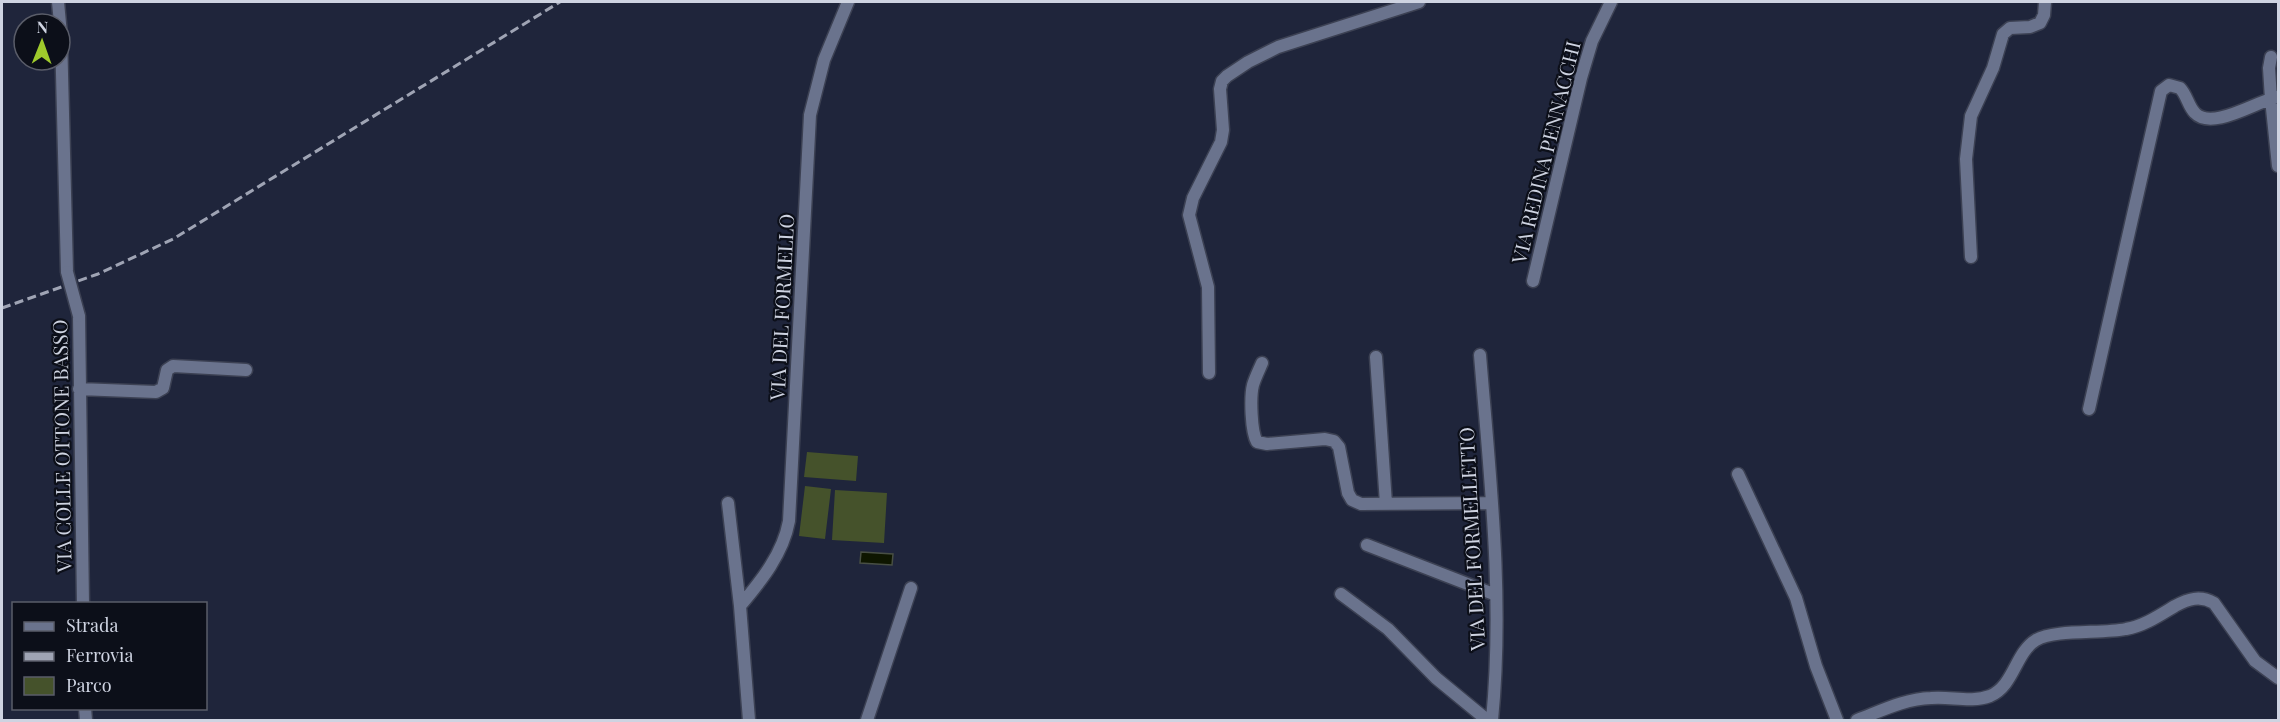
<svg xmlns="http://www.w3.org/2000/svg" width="2280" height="722" font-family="'Playfair Display',serif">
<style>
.green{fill:#45522b}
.water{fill:#0e1600;stroke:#484f44;stroke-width:1.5}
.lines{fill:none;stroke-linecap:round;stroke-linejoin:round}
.minor-casing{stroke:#3c4153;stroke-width:15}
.minor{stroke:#6a738d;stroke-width:12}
.rail{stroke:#9fa4b4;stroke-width:3;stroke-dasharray:9 4.5;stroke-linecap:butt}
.minor-bridge-casing{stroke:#3c4153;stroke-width:15;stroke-linecap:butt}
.minor-bridge{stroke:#6a738d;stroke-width:12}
.labels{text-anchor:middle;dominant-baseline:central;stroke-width:4.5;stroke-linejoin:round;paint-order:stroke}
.street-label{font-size:20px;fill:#ced3e1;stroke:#0c0f19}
</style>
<rect width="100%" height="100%" fill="#1f253b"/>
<path class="green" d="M807,452L858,456L856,481L804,477Z
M805,486L831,489L825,539L799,536Z
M835,490L887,493L884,543L832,540Z"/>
<path class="water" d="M861,552L893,554L892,565L860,563Z"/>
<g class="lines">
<g class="minor-casing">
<path id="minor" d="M58,2L61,34L67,272
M2277,97L2271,99L2278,166
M1971,257L1966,159L1971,116L1993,68L2003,34L2010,28L2030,27L2040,23L2044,15L2045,2
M1533,281L1581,78L1592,41L1611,2
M79,316L83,604
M1480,355C1490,477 1504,599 1492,720
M1376,357L1386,504
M1262,363C1259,370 1255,378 1253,385C1250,397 1251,432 1257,442L1267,444L1325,439L1334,441L1339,447L1348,493L1352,500L1361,504L1492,503
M1209,373L1208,287L1189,215L1193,198L1221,142L1223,130L1220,89L1222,81L1227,76L1248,62L1278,47L1419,2
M79,389L156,392L163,388L167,370L173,366L246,370
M2089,409L2161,91L2169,85L2180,88C2187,95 2188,106 2195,113C2211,130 2253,104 2271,99L2269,68L2271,57
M1738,474L1796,598L1816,666L1837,720
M728,503L740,606L749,720
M1367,545L1496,595
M1341,594L1388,629L1436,678L1487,720
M740,606C761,581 783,554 789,521L810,115L824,60L848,2
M85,708L86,720
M867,720L911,588
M1857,720C1881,711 1904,699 1931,698C1950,696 1971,703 1990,696C2014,686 2015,653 2036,640C2055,629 2102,634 2126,629C2144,626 2160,615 2175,606C2188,599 2200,595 2214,603L2255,661L2278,678"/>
</g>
<use href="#minor" class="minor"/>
<path class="rail" d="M2,308L98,274L173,239L560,2"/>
<g class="minor-bridge-casing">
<path id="minor-bridge" d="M67,272L79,316"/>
</g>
<use href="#minor-bridge" class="minor-bridge"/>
</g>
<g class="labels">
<g class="street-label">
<text transform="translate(1545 152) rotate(-76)">VIA REDINA PENNACCHI</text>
<text transform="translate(781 307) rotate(-87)">VIA DEL FORMELLO</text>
<text transform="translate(61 446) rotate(-91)">VIA COLLE OTTONE BASSO</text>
<text transform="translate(1471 539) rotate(-93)">VIA DEL FORMELLETTO</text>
</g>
</g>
<rect width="2280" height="722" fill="none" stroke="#ced3e1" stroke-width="6"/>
<rect x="12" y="602" width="195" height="108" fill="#0c0f19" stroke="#5a5d69" stroke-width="1.5"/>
<rect x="24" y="622" width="30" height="9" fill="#6a738d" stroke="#5a5d69" stroke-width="1.5"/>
<text x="66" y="632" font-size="18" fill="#ced3e1">Strada</text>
<rect x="24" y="652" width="30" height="9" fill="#9fa4b4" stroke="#5a5d69" stroke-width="1.5"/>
<text x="66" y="662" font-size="18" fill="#ced3e1">Ferrovia</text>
<rect x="24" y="677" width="30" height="18" fill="#45522b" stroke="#5a5d69" stroke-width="1.5"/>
<text x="66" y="692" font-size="18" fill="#ced3e1">Parco</text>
<g transform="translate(42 42) rotate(1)"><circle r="28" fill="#0c0f19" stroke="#5a5d69" stroke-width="1.5"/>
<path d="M0-4.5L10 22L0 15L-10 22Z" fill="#9fca2c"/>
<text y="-9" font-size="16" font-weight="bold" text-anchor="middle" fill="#ced3e1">N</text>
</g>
</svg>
